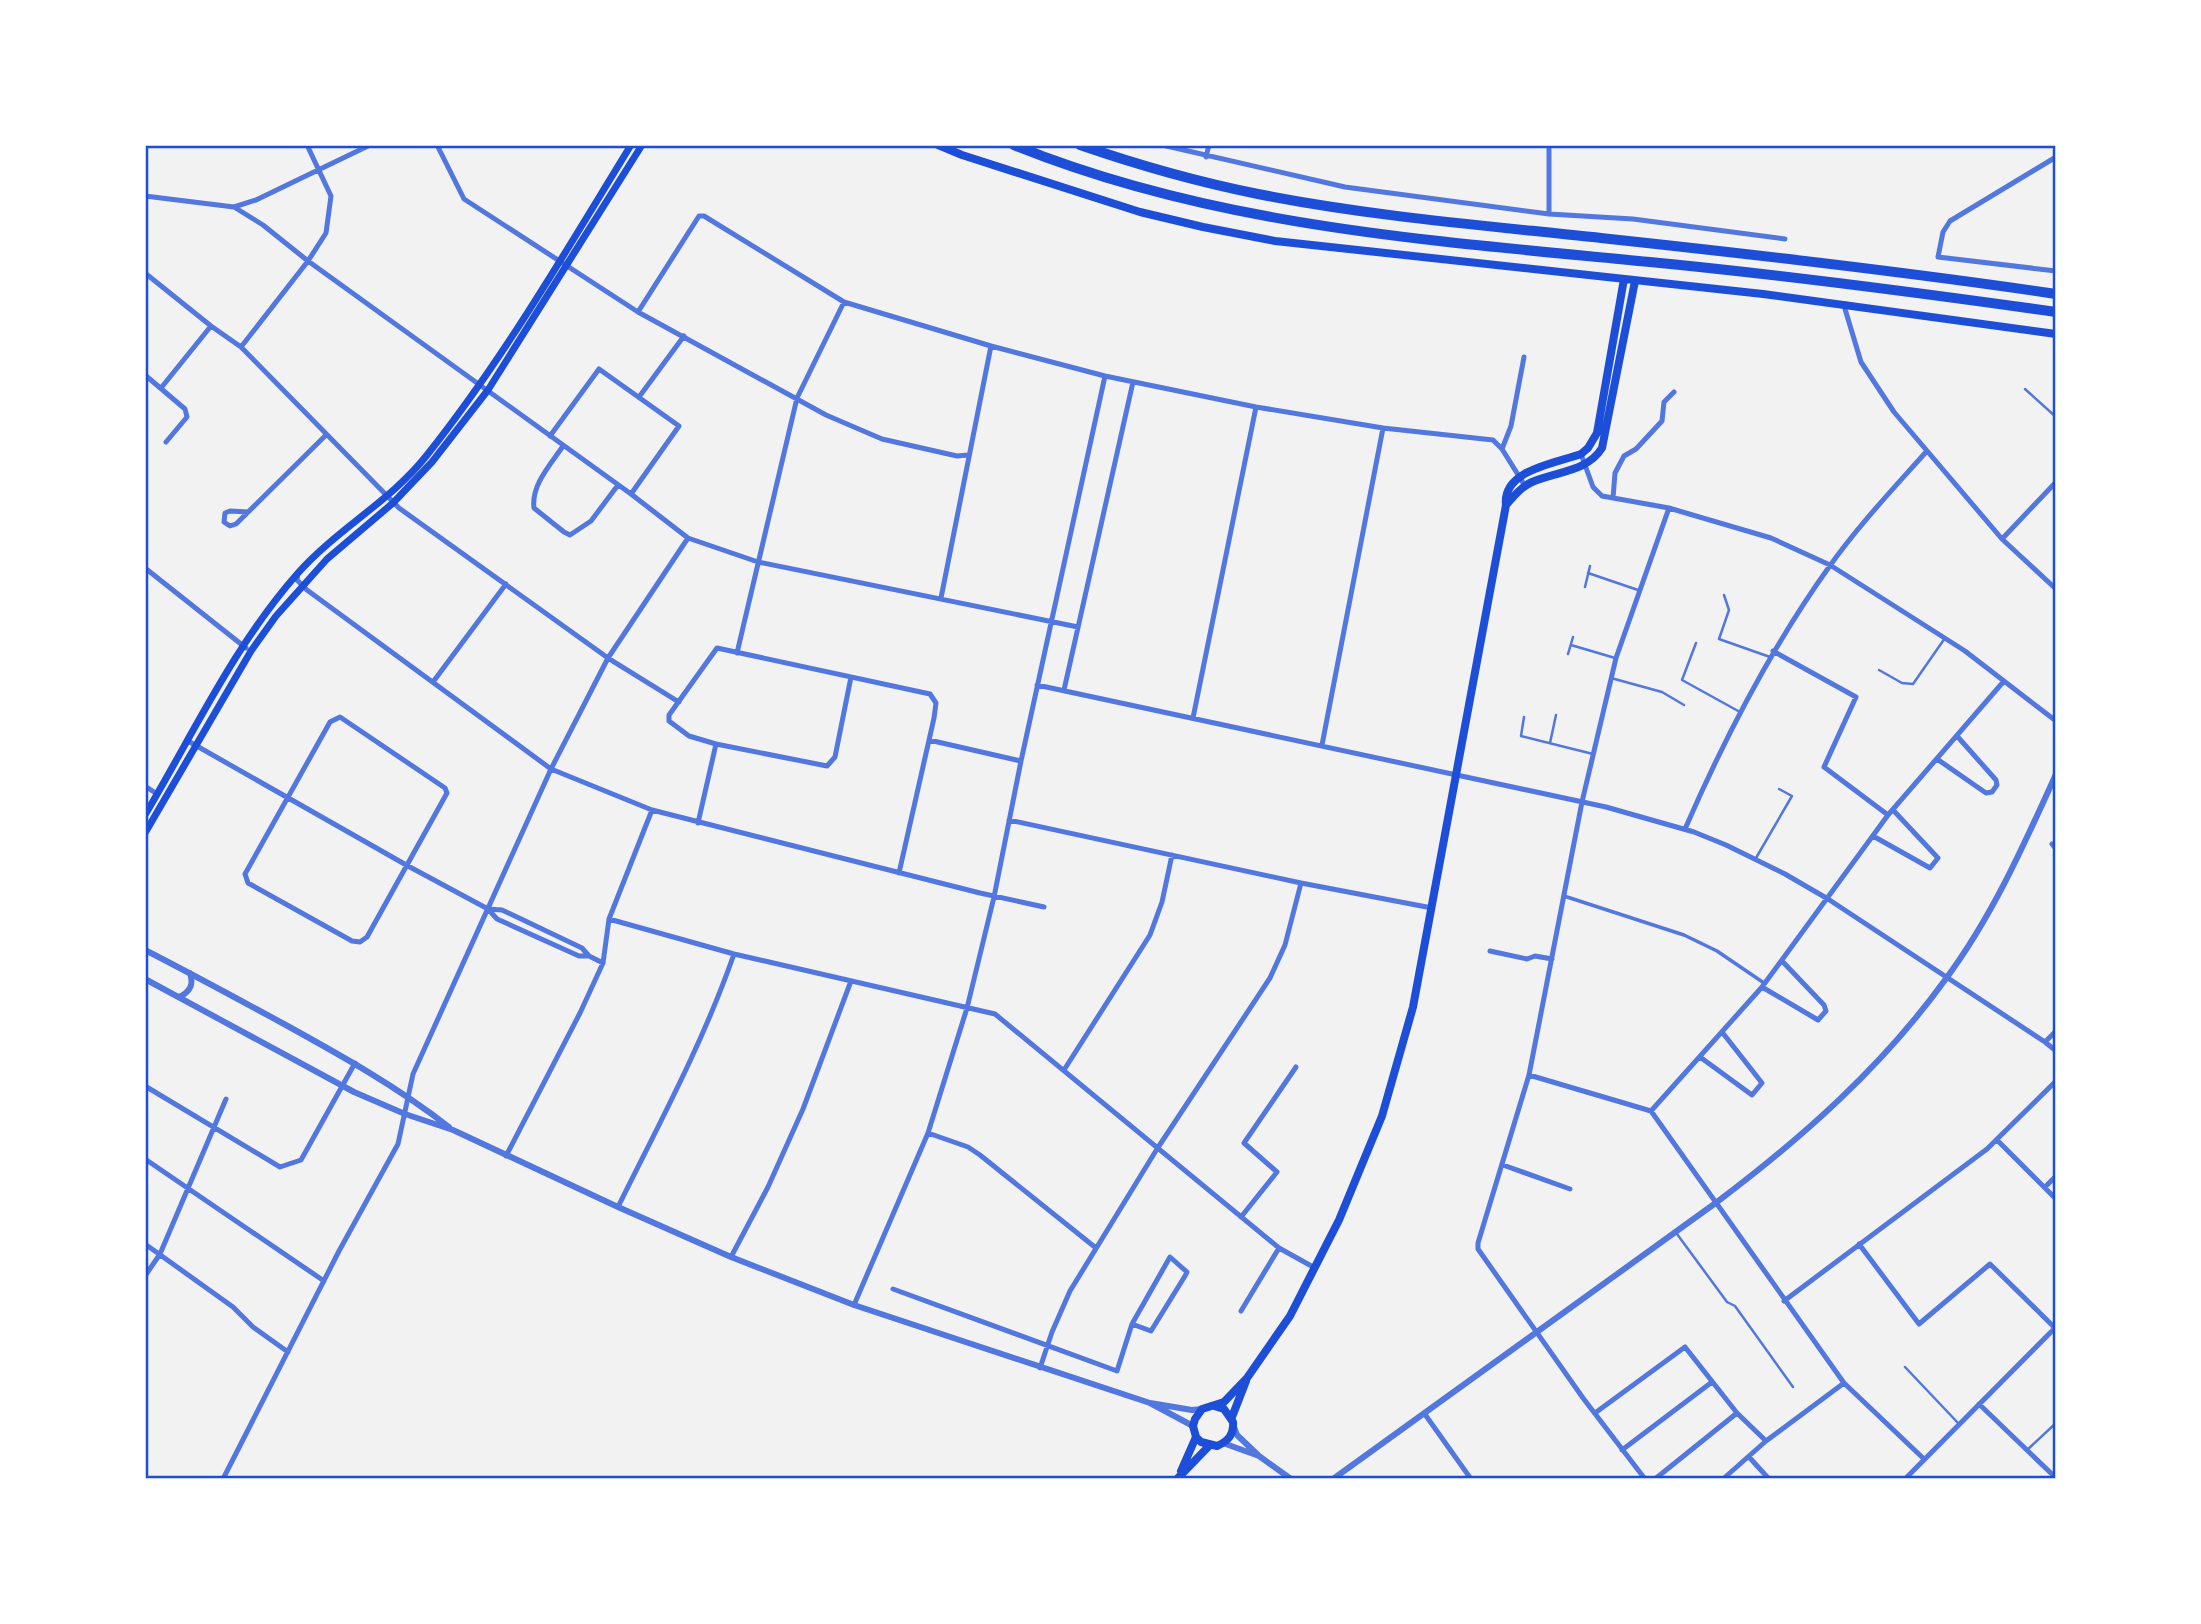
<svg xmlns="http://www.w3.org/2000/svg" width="2201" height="1624" font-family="'IBM Plex Sans',sans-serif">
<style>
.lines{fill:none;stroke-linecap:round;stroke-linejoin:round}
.service{stroke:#5277de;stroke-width:2.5}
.pedestrian{stroke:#5277de;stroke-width:3.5}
.minor{stroke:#5277de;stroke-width:5}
.tertiary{stroke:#5277de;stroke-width:6}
.secondary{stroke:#1d4ed8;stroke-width:7}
.primary{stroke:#1d4ed8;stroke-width:8}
.motorway{stroke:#1d4ed8;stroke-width:10}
.neatline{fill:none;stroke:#1d4ed8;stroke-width:2.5}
</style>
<rect width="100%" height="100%" fill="#f2f2f2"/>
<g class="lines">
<path class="service" d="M2025,389L2056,417
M1588,573L1638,590
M1585,587L1590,566
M1724,595L1729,610L1719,639L1770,657
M1696,643L1682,680L1740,712
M1571,645L1615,658
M1568,654L1573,637
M1879,670L1902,683L1913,684L1945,638
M1611,678L1662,692L1684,705
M1524,717L1521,736L1593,754
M1550,743L1556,715
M1756,858L1792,796L1779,789
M1677,1234L1727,1302L1735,1306L1793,1387
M1905,1367L1959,1424
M2027,1450L2056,1423"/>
<path class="pedestrian" d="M1564,896L1684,935L1717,951L1764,983"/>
<path class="minor" d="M437,145L464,199L638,312L826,415L882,439L957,456L968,455
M1162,145L1345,187L1549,214L1633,219L1785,239
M1549,145V214
M1206,157L1209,145
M2056,157L1950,221L1943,232L1938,257L2056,271
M145,196L234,207L256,200L370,145
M234,207L263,225L308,261L631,494L688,538L758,562L1078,627
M145,273L211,326L241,347L399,508L608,658L679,702
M1846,304L1845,309L1861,362L1894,412L2002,539L2056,589
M638,312L699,216H704L844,302L991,346L1105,376L1256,407L1383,428L1493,440L1502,449L1525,486
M241,347L308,261L326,233L331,196L307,145
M145,375L185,409L187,417L166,442
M161,388L211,326
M639,397L684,336
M550,436L599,369L679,426L631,494
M563,446C551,464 531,485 534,508L564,532L570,535L591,521L618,485
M1502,449L1511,426L1524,357
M1581,454L1593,487L1602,496L1669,508L1771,538L1830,565L1965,651L2056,721
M1613,498L1615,473L1624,456L1636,449L1662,421L1664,402L1674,392
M248,512L230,511L225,513L224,522L230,526L236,524L326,435
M2002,539L2056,482
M145,568L246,648
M298,573L297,580L307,590L551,769L652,810L980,893L1044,907
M941,598L991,346
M1773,651L1856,697L1824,767L1888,815
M737,653L797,398L844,302
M433,682L506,584
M1037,685L1606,807L1694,832L1726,845L1785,874L1828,899L2045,1042L2056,1051
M1064,690L1133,382
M340,717L445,788L447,793L367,937L360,942L352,941L248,883L245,874L330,722Z
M1193,718L1256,407
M929,740L1021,761
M188,741L408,866L488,909L497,919L579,956H589
M716,744L827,766L835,757L851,677
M1322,745L1383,428
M1937,759L1986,793L1992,792L1997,785L1996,780L1957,736
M145,786L157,794
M1009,820L1301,883L1432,908
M698,823L716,744L689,736L669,721V715L717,648L930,694L936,703L934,718L899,873
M1685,829C1725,737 1771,648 1829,567C1858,526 1893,489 1926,452
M1873,836L1930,868L1938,858L1893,810
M2052,844L2056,849
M488,909L502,910L582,948L589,956L603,963
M609,919L734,954L995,1014L1279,1248L1315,1268
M1490,951L1527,959L1535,956L1552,959
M1762,987L1818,1020L1826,1011L1824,1005L1782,961
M2045,1042L2056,1031
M1700,1057L1752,1095L1762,1083L1722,1032
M1064,1070L1150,935L1162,902L1172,855
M1529,1075L1651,1111L1844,1383L1924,1459
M145,1086L280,1167L301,1160L355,1063
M1651,1111L1762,987L1888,815L2004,681
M928,1133L968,1147L980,1155L1096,1248
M1998,1141L2056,1199
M506,1156L580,1013L603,963L609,919L652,810
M145,1159L324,1281
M1503,1165L1570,1189
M2045,1187L2056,1176
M618,1207C659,1124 703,1043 734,954
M1241,1217L1277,1172L1244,1143L1296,1067
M145,1244L233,1307L253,1327L288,1352
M1859,1244L1919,1324L1990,1264L2055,1328
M731,1257L768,1187L803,1109L851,981
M145,1276L160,1254L226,1099
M893,1289L1117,1371L1132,1324L1170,1257L1187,1272L1185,1276L1151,1331L1132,1324
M1784,1301L1987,1149L2056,1081
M854,1305L928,1133L967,1008L994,897L1021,761L1105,376
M1241,1311L1279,1248
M145,1364V1374
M1040,1368L1052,1332L1070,1291L1157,1149L1270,978L1285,945L1301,883
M1979,1404L2056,1478
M1424,1413L1471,1479
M1595,1413L1685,1347L1737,1413L1766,1441
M1622,1450L1712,1382
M1749,1457L1769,1479
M223,1479L339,1251L398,1144L413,1074L551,769L608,658L688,538
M1645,1479L1583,1398L1478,1249V1243L1529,1075L1582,802L1616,658L1669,508
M1655,1479L1737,1413
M1723,1479L1766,1441L1844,1383
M1905,1479L2056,1327"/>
<path class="tertiary" d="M145,950C192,974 238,999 284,1024C342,1056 396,1086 449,1127
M145,979L354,1092L405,1114L453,1130L618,1207L731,1257L854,1305L1150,1403
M179,997C190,992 194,985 190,973
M1193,1426L1150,1403L1192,1410L1202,1409
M1234,1427L1237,1435L1258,1455
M1223,1443L1259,1456L1291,1479
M1333,1479L1717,1202C1802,1138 1882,1067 1945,980C1992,917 2024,845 2056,774"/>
<path class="secondary" d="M145,815C193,734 235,644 298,573C337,529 391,501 427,455C504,358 566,251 631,145
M145,833L251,651L276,616L327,559L393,503L432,462L488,390L642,145"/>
<path class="primary" d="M938,145L962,155L1140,212L1203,227L1275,241L1763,294L2056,334
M1506,505C1514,496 1521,487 1532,482C1557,471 1587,472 1602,448L1635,281
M1214,1406L1224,1409L1233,1422C1234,1435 1228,1441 1217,1446L1201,1442L1196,1437L1193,1426L1195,1419L1202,1409L1224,1402L1247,1378L1290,1316L1339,1220L1382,1116L1413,1007L1506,505C1502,470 1556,463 1581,454L1588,448L1597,433L1624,279
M1232,1417L1246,1381
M1181,1471L1196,1437
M1177,1479L1209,1446"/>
<path class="motorway" d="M1014,145C1216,227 1436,241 1650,262C1785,275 1921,293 2056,312
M1080,145C1138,165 1198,182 1258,194C1374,217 1492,226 1610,239C1759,255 1907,272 2056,294"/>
</g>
<rect width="2201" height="1624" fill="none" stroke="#ffffff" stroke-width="294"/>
<rect x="147" y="147" width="1907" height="1330" class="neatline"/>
</svg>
